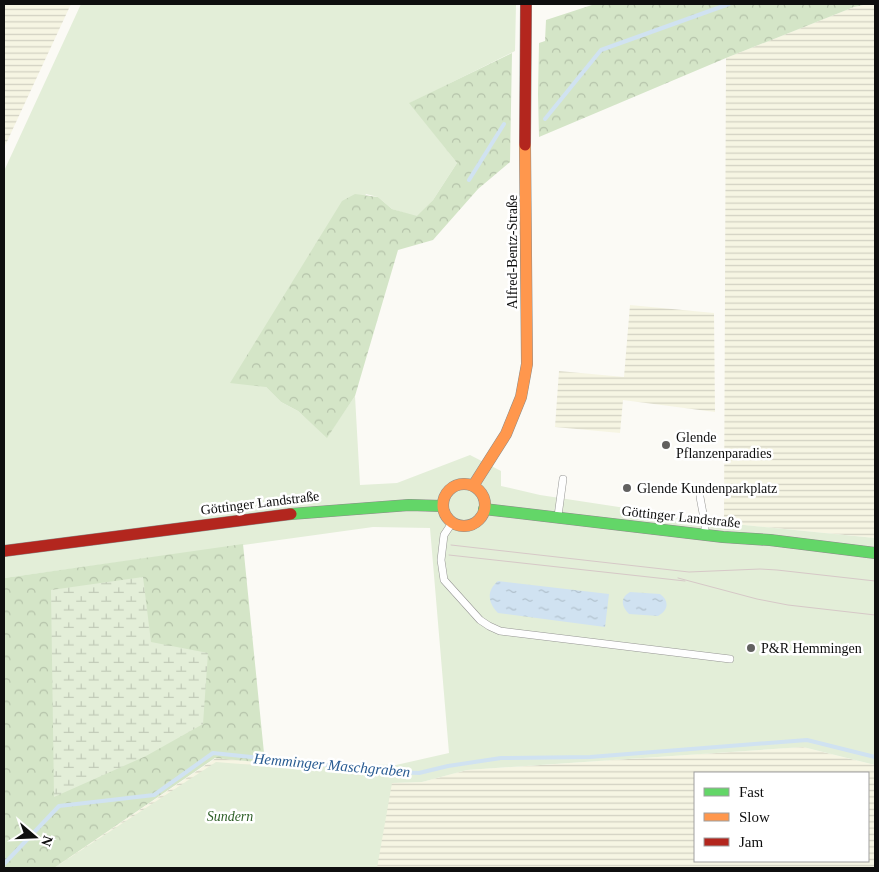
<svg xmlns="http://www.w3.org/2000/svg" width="879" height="872" font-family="'Times New Roman',serif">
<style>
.farmland{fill:url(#farmland-rules);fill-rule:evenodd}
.green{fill:#e3eed8}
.forest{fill:url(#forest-crowns)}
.wetland{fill:url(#wetland-marsh)}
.water{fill:url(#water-ripples)}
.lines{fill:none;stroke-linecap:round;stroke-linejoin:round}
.stream{stroke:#d0e2f1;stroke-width:4}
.lane-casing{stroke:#959593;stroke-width:8}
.fast-casing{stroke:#8c8b89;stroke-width:12}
.slow-casing{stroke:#8c8b89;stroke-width:12}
.jam-casing{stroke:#8c8b89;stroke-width:12}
.lane{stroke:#fefefe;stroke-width:7}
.fast{stroke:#63d668;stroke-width:11}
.slow{stroke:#ff974d;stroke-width:11}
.jam{stroke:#b3261e;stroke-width:11}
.tram{stroke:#d6c8c7;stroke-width:1}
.poi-dot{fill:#626160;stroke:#fff;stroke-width:2}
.labels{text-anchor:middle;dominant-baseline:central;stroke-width:5;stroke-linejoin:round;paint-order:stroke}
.street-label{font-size:14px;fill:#0f0f0f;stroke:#fff}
.poi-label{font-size:14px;fill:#0f0f0f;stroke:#fff;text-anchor:start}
.park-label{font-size:14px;font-style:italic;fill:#2e5f27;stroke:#fff}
.water-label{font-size:15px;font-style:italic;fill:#285b92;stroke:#fff}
</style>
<defs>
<pattern id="farmland-rules" width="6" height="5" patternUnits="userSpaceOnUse" patternTransform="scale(1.25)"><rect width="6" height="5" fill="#f6f5e3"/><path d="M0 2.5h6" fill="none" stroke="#d2d1c2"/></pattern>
<pattern id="forest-crowns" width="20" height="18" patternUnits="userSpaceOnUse" patternTransform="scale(1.25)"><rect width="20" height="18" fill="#d4e5c7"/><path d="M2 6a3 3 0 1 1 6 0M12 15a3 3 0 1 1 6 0" fill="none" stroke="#b5c3aa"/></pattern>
<pattern id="wetland-marsh" width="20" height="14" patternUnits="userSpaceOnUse" patternTransform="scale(1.25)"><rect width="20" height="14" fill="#e3eed8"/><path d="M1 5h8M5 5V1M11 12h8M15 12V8" fill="none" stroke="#c2cbb8"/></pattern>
<pattern id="water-ripples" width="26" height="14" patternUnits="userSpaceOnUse" patternTransform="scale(1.25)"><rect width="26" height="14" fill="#d0e2f1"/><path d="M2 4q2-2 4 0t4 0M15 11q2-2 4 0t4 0" fill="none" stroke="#b1c1cd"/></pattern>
</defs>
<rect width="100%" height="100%" fill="#fbfaf5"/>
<path class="farmland" d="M4,4H71L4,148Z
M868,4H875V538L724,523L726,58L854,7Z
M630,305L714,313L715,412L623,400L620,433L555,427L559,371L624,377Z
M803,747L875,765V868H54L216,758L265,763L369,783L422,782L467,770ZM695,773H868V861H695Z"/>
<path class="green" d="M81,4H516L515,51L410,103L457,163L433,200L417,217L392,209L378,197L366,194L266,387L281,402L298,411L327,437L355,396L360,485L397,483L470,455L501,471V486L540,495L724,523L875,538V765L803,747L467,770L422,782L392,783L377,868H54L216,762L288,768L265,763L396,765L449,753L430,528L373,527L4,578V171Z"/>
<path class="forest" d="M595,4H868L854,7L726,58L539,137L538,94L539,43L545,41L546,20Z
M512,53L510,162L478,189L433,240L398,250L355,396L327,438L298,411L281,402L266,387L230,383L342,201L355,194L378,197L392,209L417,216L433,200L457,163L409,103Z
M243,544L265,763L215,758L54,868H4V578Z"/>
<path class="wetland" d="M143,577L151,642L208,653L203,724L146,756L54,797L51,590Z"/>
<path class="water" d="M498,581L609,594L605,627L498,613C488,603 486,591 498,581Z
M630,592L660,594C670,601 668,611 658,616L629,614C621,606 620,598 630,592Z"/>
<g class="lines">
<path class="stream" d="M545,119L601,50L729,4
M469,180L504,124
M4,864L59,806L154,795L213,753L393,772L419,773L448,766L501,758L590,757L807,740L875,757"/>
<g class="lane-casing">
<path id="lane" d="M700,497L705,524V534
M558,516L563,479
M452,523L444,535L441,560L444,580L480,620L489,626L500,631L730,659"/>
</g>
<g class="fast-casing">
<path id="fast" d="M484,509L723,537L770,540L875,553
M291,514L409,505L442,506"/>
</g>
<g class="slow-casing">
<path id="slow" d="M443 505a21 21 0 1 1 42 0a21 21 0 1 1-42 0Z
M473,486L506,434L521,397L527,364L525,145"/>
</g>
<g class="jam-casing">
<path id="jam" d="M525,145L526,4
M4,551L291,514"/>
</g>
<use href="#lane" class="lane"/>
<use href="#fast" class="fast"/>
<use href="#slow" class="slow"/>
<use href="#jam" class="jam"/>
<path class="tram" d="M451,545L689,572L760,569L777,570L875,581
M449,555L685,581
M678,578L757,599L788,605L875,615"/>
</g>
<g class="poi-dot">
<circle cx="666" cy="445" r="5"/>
<circle cx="627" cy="488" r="5"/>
<circle cx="751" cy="648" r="5"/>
</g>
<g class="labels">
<g class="street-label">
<text transform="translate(512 252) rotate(-90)">Alfred-Bentz-Straße</text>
<text transform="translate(260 503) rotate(-7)">Göttinger Landstraße</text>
<text transform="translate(681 517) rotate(6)">Göttinger Landstraße</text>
</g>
<g class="poi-label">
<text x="676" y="437">Glende<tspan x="676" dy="16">Pflanzenparadies</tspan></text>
<text x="637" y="488">Glende Kundenparkplatz</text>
<text x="761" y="648">P&amp;R Hemmingen</text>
</g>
<g class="park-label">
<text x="230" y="816">Sundern</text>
</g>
<g class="water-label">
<text transform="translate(332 765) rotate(5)">Hemminger Maschgraben</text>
</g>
</g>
<rect width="879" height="872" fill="none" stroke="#0f0f0f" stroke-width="10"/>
<rect x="694" y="772" width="175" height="90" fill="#ffffff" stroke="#9f9f9f"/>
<rect x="704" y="788" width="25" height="8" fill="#63d668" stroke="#9f9f9f"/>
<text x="739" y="797" font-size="15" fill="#0f0f0f">Fast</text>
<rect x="704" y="813" width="25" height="8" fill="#ff974d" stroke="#9f9f9f"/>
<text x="739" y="822" font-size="15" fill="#0f0f0f">Slow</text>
<rect x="704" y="838" width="25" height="8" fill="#b3261e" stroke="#9f9f9f"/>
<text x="739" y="847" font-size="15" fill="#0f0f0f">Jam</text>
<g transform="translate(35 837) rotate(109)" stroke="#ffffff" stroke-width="4" paint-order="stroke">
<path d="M0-4L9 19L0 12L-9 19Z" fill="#0f0f0f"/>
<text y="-8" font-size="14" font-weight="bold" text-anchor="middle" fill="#0f0f0f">N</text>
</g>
</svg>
